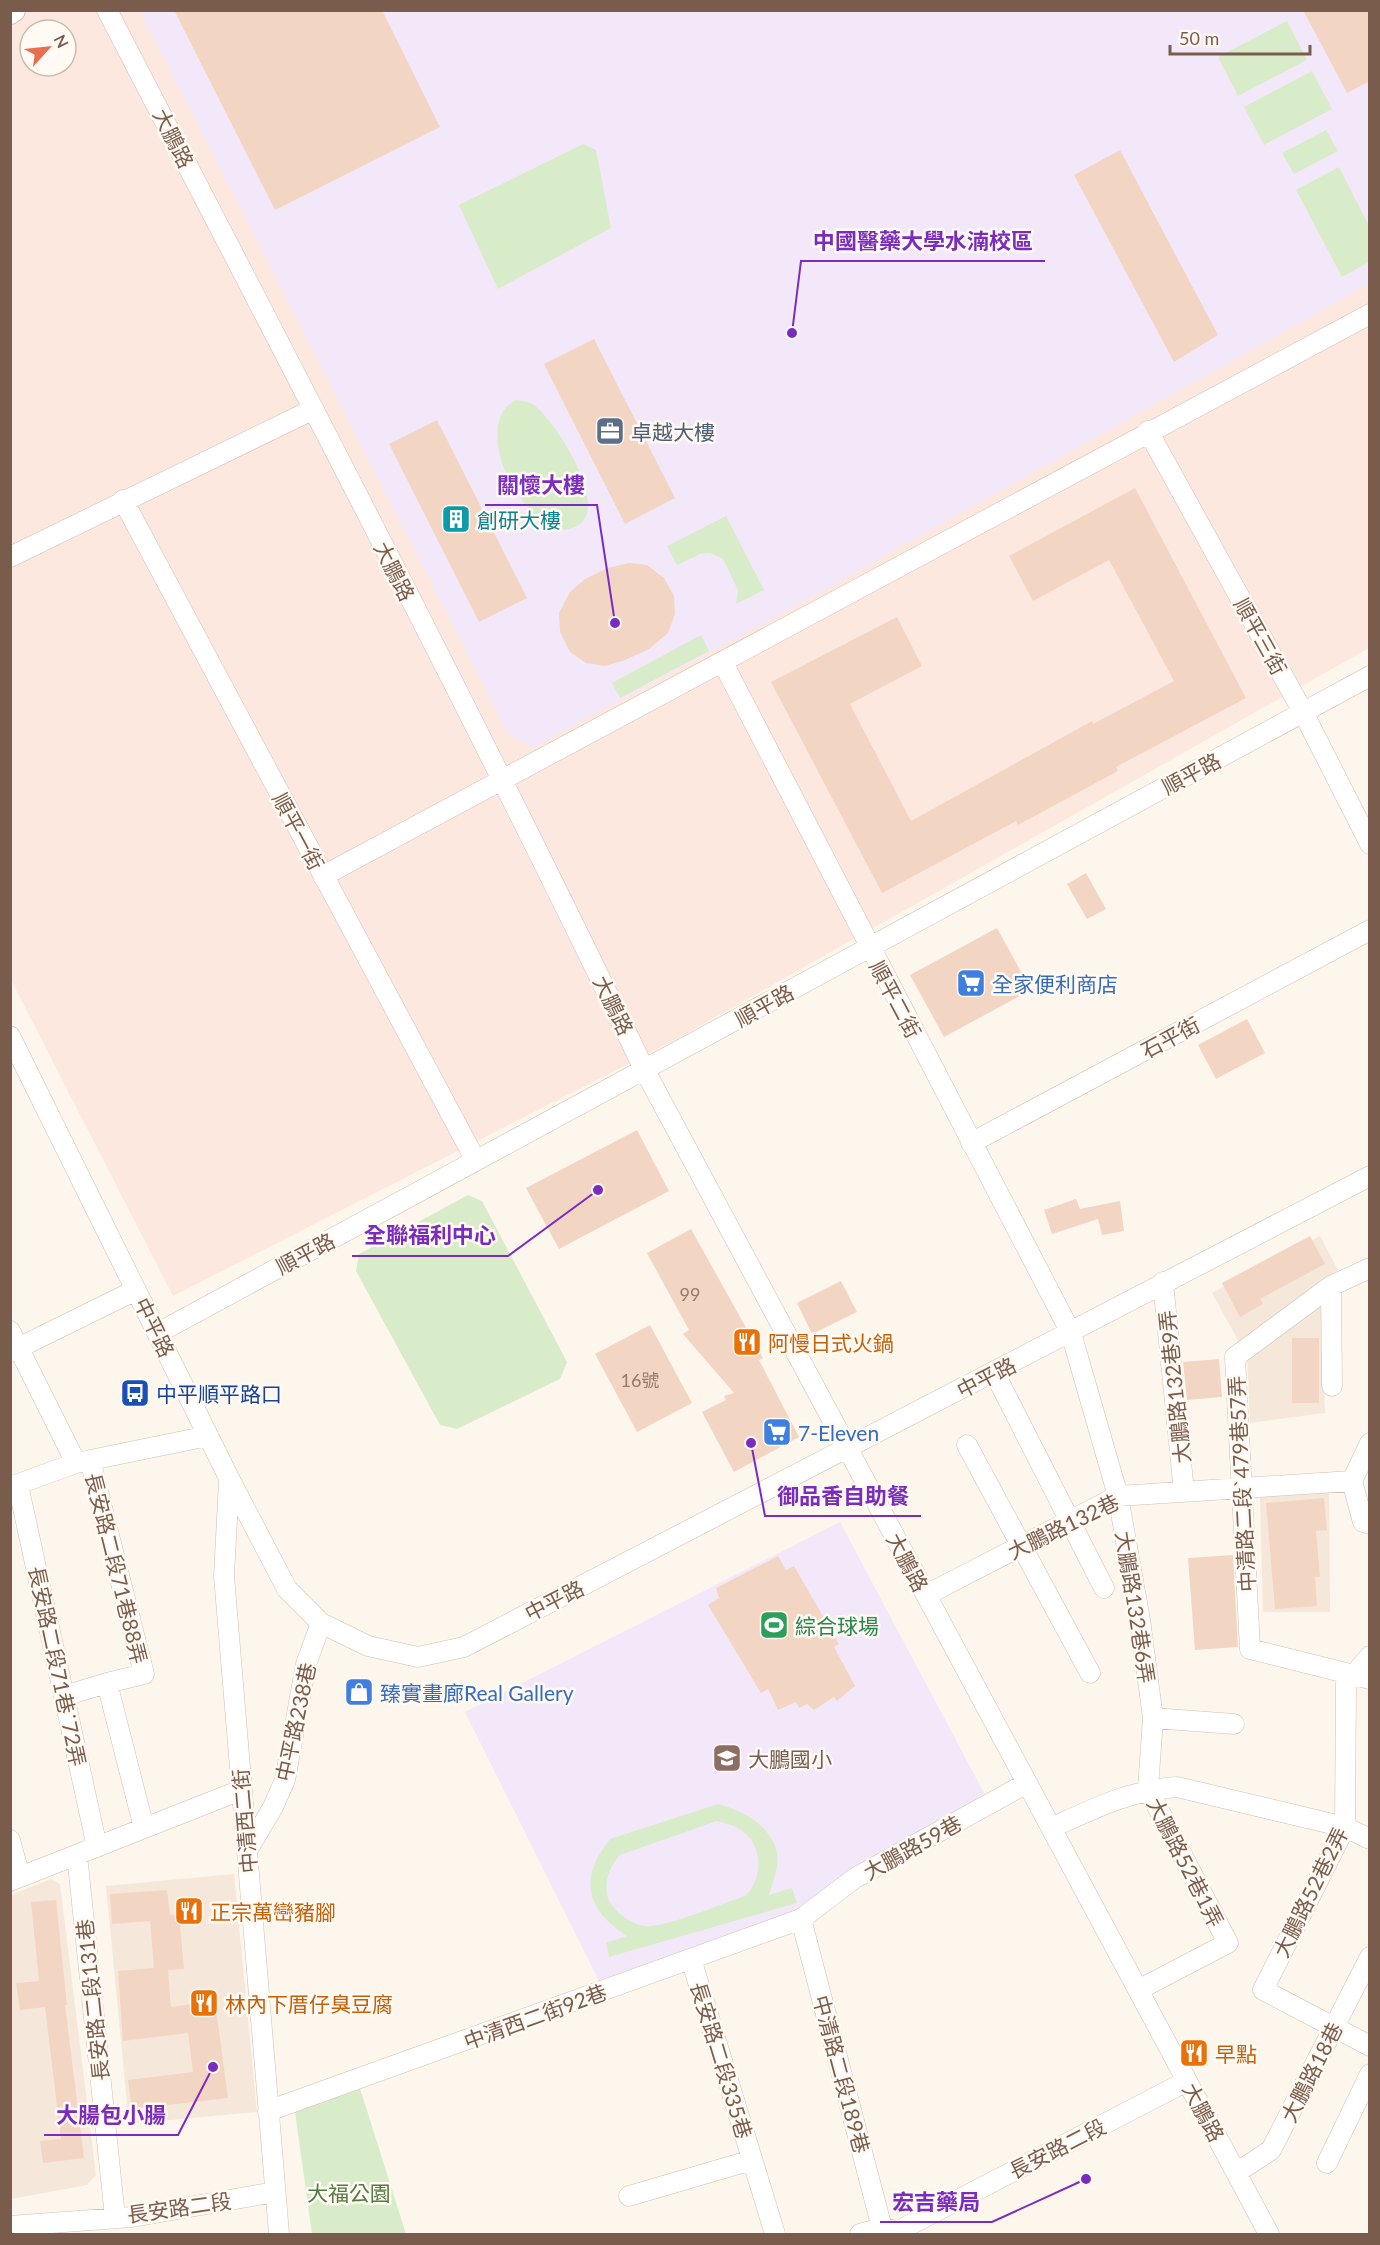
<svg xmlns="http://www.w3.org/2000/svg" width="1380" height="2245" font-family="Lato,'Noto Sans TC',sans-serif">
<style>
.residential{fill:#f5e8da}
.commercial{fill:#fde8e0;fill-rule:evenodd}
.education{fill:#f3e8fa}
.green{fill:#d8ecc9;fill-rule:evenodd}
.building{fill:#f3d5c3}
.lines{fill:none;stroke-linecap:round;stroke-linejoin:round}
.minor-casing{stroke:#d1beb0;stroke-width:21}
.tertiary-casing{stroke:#d1beb0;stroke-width:26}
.minor{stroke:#fff;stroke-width:20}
.tertiary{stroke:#fff;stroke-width:24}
.labels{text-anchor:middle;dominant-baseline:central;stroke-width:5;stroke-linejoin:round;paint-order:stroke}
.number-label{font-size:18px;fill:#987a6a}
.street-label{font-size:21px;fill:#7a5c4d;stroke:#fffaf3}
.service-label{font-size:21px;fill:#4e5e75;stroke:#fffaf3;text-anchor:start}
.culture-label{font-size:21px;fill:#0d838f;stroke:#fffaf3;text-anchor:start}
.shop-label{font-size:21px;fill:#366cbe;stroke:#fffaf3;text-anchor:start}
.food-label{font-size:21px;fill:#c56008;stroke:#fffaf3;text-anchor:start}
.transit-label{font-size:21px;fill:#164399;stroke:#fffaf3;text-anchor:start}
.leisure-label{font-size:21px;fill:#27864d;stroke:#fffaf3;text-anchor:start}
.education-label{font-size:21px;fill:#785e54;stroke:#fffaf3;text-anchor:start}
.park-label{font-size:21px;fill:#537a41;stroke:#fffaf3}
.leader{fill:none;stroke:#7b2cbf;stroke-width:2}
.callout-dot{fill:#7b2cbf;stroke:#fffaf3;stroke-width:2}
.callout-label{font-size:22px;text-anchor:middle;font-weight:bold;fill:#7b2cbf;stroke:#fffaf3;stroke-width:5;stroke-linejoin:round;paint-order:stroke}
</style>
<rect width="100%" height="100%" fill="#fdf6ec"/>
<path class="residential" d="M1320,1236L1338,1270L1239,1342L1212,1293Z
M1321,1306L1325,1413L1250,1423L1247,1355Z
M1329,1486L1330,1612H1263L1260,1496Z
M234,1874L257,2112L129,2124L106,1886Z
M51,1879L60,1884L96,2175L87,2185L11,2199V1895Z"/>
<path class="commercial" d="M11,11H1369V648L675,1040L173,1296L11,980ZM30,30H66V66H30Z"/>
<path class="education" d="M140,11H1369V284L788,610L533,747L509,735Z
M840,1522L990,1804L805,1908L599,1981L465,1712Z"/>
<path class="green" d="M1287,21L1307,60L1238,96L1218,57Z
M1312,71L1332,109L1264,145L1244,107Z
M1326,130L1338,151L1294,174L1282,153Z
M583,144L596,150L611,228L498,289L459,205Z
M1339,167L1369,226V262L1342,277L1296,190Z
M516,400C522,401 529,401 534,405C555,421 608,502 580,524C570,531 560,530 549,530C534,515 521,501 511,483C497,459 487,414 516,400Z
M726,516L764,590L736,604L738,590L723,559L710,553L700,554L677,565L667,546Z
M701,635L709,651L620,698L612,683Z
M468,1195L482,1201L567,1362L560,1379L457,1429L440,1425L356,1271L359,1254Z
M718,1804C742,1810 771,1825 777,1853C779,1867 773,1882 769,1895L792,1888L797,1903L609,1957L606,1943L627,1936C586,1909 578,1879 610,1839ZM717,1821C723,1823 730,1824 736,1827C763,1840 765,1877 745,1896C718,1905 680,1922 652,1926C636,1929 613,1912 608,1898C603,1883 610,1866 620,1855Z
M358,2082L406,2234H312L295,2112L325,2095Z"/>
<path class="building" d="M174,10H382L440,127L275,210Z
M1303,10H1370V81L1347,93Z
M1120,150L1218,335L1174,362L1074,175Z
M594,339L675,498L625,524L544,364Z
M437,420L527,598L479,622L389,444Z
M1135,488L1246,698L1116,767L1118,771L1018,825L1016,821L882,893L771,682L897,617L922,666L850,704L911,821L1092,721L1093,724L1174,681L1109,560L1033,601L1009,556Z
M629,563L647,565L664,578L674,596L675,614L668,633L649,649L625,660L605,666L586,663L570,652L560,632L559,613L570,592L585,579L608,568Z
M1086,873L1106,909L1087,919L1067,884Z
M997,928L1031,990L944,1037L910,975Z
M1247,1019L1265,1053L1216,1079L1198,1045Z
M637,1130L669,1191L559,1249L526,1188Z
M1076,1199L1080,1209L1120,1201L1124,1231L1102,1235L1098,1219L1052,1234L1044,1210Z
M691,1229L763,1358L759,1360L799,1437L734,1472L702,1412L726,1400L724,1396L734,1393L683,1334L689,1330L647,1253Z
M1310,1236L1325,1264L1260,1299L1263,1304L1240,1317L1222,1283Z
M841,1281L857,1312L812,1334L797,1303Z
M650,1325L692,1403L637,1432L595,1354Z
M1292,1338H1319V1403H1292Z
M1219,1359L1222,1397L1187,1400L1183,1362Z
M1324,1498L1327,1530L1316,1531L1320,1577H1315L1317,1606L1275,1609L1266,1503Z
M1233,1555L1238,1647L1195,1650L1188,1558Z
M778,1556L786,1570L794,1566L839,1644L834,1647L855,1686L837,1701L834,1697L814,1710L807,1704L799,1708L796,1702L778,1710L768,1689L761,1693L708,1605L719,1598L716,1588Z
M167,1890L170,1915L179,1914L184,1969L168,1970L171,2007L215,2001L228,2098L132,2109L128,2080L193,2072L188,2033L123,2041L118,1971L154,1968L150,1921L112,1924L110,1894Z
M56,1900L67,2005H65L84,2158L43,2163L40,2141L61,2139L45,2007L20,2010L16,1983L39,1981L31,1902Z"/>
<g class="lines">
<g class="minor-casing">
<path id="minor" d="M107,10C289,362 473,713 644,1069L1269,2234
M1148,431L1303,712L1370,844
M123,500L476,1161
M10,557L314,409
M723,663L1071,1333L1118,1496L1140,1620L1153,1718
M323,876L1370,314
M10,1036L229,1478L287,1589L321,1623L368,1646L418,1657L464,1647L1370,1176
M971,1143L1370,930
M1370,1268L1331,1286L1235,1357L1250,1649L1370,1679
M1163,1282L1184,1492
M1331,1286L1332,1386
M10,1331L76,1463
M158,1333L1370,676
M10,1352L136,1290
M994,1372L1104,1588
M967,1445L1090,1673
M90,1460L144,1674L107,1683L144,1828
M229,1481L224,1576L279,2234
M1352,1481L1363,1522L1370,1524
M1352,1481L1370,1443
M18,1485L97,1847
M10,1487L76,1463L208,1436
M926,1595L1118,1496L1352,1481
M1370,1656L1346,1684L1345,1827L1263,1990L1370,2046
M64,1696L107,1683
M1051,1828C1093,1809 1130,1790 1177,1787L1345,1827L1370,1839
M10,1840L20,1877
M247,1851L273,1807L285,1780L306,1664L321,1623
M77,1855L115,2217
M10,1881L241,1790
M801,1919L882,2228
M691,1959L775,2234
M1138,1990L1228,1943L1148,1789L1153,1718L1234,1724
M268,2111L801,1919L855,1878L1027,1783
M1327,2163L1370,2074
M1236,2173L1271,2150L1370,1957
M629,2196L752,2160
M10,2226L132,2217L275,2192
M860,2234L882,2228L898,2231L1187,2081"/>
</g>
<g class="tertiary-casing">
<path id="tertiary" d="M10,12L13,10"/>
</g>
<use href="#minor" class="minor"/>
<use href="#tertiary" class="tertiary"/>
</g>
<defs>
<g id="office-square" transform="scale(1.5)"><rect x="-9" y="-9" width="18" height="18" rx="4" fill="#5c6f8a" stroke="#fffaf3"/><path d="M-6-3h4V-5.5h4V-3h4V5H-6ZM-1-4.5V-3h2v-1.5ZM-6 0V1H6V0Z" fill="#fff"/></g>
<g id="building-square" transform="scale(1.5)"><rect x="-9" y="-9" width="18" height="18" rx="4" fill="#0f9aa8" stroke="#fffaf3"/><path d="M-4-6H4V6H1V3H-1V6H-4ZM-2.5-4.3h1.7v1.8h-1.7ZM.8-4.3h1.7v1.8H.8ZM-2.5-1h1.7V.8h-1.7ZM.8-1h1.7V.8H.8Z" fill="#fff"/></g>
<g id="supermarket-square" transform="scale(1.5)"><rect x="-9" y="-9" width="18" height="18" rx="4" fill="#3f7fe0" stroke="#fffaf3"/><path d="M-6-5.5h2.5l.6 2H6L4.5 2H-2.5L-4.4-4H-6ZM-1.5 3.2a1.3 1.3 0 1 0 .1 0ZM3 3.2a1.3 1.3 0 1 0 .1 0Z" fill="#fff"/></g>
<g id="restaurant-square" transform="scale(1.5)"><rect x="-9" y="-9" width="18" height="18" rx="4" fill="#e8710a" stroke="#fffaf3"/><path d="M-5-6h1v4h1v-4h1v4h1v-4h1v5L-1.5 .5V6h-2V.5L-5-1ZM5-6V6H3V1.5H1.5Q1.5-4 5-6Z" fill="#fff"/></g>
<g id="bus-square" transform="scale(1.5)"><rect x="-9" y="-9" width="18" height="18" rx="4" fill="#1a4fb4" stroke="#fffaf3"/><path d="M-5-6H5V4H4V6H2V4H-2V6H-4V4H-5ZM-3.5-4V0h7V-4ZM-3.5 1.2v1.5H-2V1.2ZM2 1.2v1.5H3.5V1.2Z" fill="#fff"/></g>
<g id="stadium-square" transform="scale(1.5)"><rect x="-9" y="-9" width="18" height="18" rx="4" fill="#2e9e5b" stroke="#fffaf3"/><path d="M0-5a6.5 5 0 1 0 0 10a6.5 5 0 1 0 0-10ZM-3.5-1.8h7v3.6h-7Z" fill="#fff"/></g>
<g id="shop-square" transform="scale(1.5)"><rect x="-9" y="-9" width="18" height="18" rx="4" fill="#3f7fe0" stroke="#fffaf3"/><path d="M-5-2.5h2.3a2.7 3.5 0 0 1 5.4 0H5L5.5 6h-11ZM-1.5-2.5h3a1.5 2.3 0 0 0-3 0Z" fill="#fff"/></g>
<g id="school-square" transform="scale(1.5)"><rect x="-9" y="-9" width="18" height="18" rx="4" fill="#8d6e63" stroke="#fffaf3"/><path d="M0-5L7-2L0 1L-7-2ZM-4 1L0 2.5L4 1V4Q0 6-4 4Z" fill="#fff"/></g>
</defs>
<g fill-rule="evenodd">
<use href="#office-square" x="610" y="431"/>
<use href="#building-square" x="456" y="519"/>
<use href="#supermarket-square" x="971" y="983"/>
<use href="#restaurant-square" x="747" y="1342"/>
<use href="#bus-square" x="135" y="1393"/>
<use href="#supermarket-square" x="777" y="1432"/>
<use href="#stadium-square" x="774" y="1625"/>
<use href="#shop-square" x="359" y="1692"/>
<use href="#school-square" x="727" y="1758"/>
<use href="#restaurant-square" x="189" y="1911"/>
<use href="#restaurant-square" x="204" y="2003"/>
<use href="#restaurant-square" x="1194" y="2053"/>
</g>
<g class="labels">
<g class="number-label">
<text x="690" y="1294">99</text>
<text x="640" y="1380">16號</text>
</g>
<g class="street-label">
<text transform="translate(174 138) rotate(63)">大鵬路</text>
<text transform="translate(395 571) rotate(63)">大鵬路</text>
<text transform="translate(1261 636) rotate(61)">順平三街</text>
<text transform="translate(1191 773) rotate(-28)">順平路</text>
<text transform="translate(299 831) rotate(62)">順平一街</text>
<text transform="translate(896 999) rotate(62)">順平二街</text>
<text transform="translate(614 1005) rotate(64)">大鵬路</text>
<text transform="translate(764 1005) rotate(-29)">順平路</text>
<text transform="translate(1170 1037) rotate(-28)">石平街</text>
<text transform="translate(305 1253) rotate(-28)">順平路</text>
<text transform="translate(155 1327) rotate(64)">中平路</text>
<text transform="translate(986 1377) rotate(-27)">中平路</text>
<text transform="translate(1174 1387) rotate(-96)">大鵬路132巷9弄</text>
<text transform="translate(1241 1484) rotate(-93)">中清路二段ˋ479巷57弄</text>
<text transform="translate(1063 1526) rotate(-26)">大鵬路132巷</text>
<text transform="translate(908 1562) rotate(62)">大鵬路</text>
<text transform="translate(117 1568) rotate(76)">長安路二段71巷88弄</text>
<text transform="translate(554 1600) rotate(-27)">中平路</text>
<text transform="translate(1136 1607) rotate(81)">大鵬路132巷6弄</text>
<text transform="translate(58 1666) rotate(78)">長安路二段71巷˙72弄</text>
<text transform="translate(295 1722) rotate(-78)">中平路238巷</text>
<text transform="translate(244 1821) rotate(-95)">中清西二街</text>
<text transform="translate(912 1847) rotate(-29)">大鵬路59巷</text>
<text transform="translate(1186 1862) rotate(63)">大鵬路52巷1弄</text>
<text transform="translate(1310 1892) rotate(-64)">大鵬路52巷2弄</text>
<text transform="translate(92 2000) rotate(-96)">長安路二段131巷</text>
<text transform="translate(535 2016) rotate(-20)">中清西二街92巷</text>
<text transform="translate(722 2060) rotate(73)">長安路二段335巷</text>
<text transform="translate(1311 2072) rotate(-63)">大鵬路18巷</text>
<text transform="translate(842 2074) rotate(75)">中清路二段189巷</text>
<text transform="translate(1204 2112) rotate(62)">大鵬路</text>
<text transform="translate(1057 2148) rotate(-27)">長安路二段</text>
<text transform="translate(179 2207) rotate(-8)">長安路二段</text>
</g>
<g class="service-label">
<text x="631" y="431">卓越大樓</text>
</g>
<g class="culture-label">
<text x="477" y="519">創研大樓</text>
</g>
<g class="shop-label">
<text x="992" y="983">全家便利商店</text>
<text x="798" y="1432">7-Eleven</text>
<text x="380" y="1692">臻實畫廊Real Gallery</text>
</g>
<g class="food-label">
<text x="768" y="1342">阿慢日式火鍋</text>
<text x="210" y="1911">正宗萬巒豬腳</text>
<text x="225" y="2003">林內下厝仔臭豆腐</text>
<text x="1215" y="2053">早點</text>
</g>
<g class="transit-label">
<text x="156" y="1393">中平順平路口</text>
</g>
<g class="leisure-label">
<text x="795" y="1625">綜合球場</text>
</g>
<g class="education-label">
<text x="748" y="1758">大鵬國小</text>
</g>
<g class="park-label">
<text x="349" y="2192">大福公園</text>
</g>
</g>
<path class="leader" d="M792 333L801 261H1045M615 623L597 505H485M598 1190L508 1256H352M751 1443L765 1516H921M213 2067L178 2135H44M1086 2179L992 2222H880"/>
<g class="callout-dot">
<circle cx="792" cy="333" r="6"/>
<circle cx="615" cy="623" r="6"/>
<circle cx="598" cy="1190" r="6"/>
<circle cx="751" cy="1443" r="6"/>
<circle cx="213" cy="2067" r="6"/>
<circle cx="1086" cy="2179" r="6"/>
</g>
<g class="callout-label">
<text x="923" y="249">中國醫藥大學水湳校區</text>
<text x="541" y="493">關懷大樓</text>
<text x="430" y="1243">全聯福利中心</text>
<text x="843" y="1504">御品香自助餐</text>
<text x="111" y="2123">大腸包小腸</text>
<text x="936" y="2210">宏吉藥局</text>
</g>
<rect width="1380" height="2245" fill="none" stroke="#7a5c4d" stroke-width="24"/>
<g transform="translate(48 48) rotate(63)"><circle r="28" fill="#fffaf3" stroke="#cabbb1" stroke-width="1.5"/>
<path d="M0-4.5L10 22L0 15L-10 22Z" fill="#e76f51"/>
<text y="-9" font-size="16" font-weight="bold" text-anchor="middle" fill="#7a5c4d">N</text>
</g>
<path d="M1170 45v9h140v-9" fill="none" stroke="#7a5c4d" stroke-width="3"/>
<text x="1179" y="45" font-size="18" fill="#7a5c4d" stroke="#fffaf3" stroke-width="4.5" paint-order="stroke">50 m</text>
</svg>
